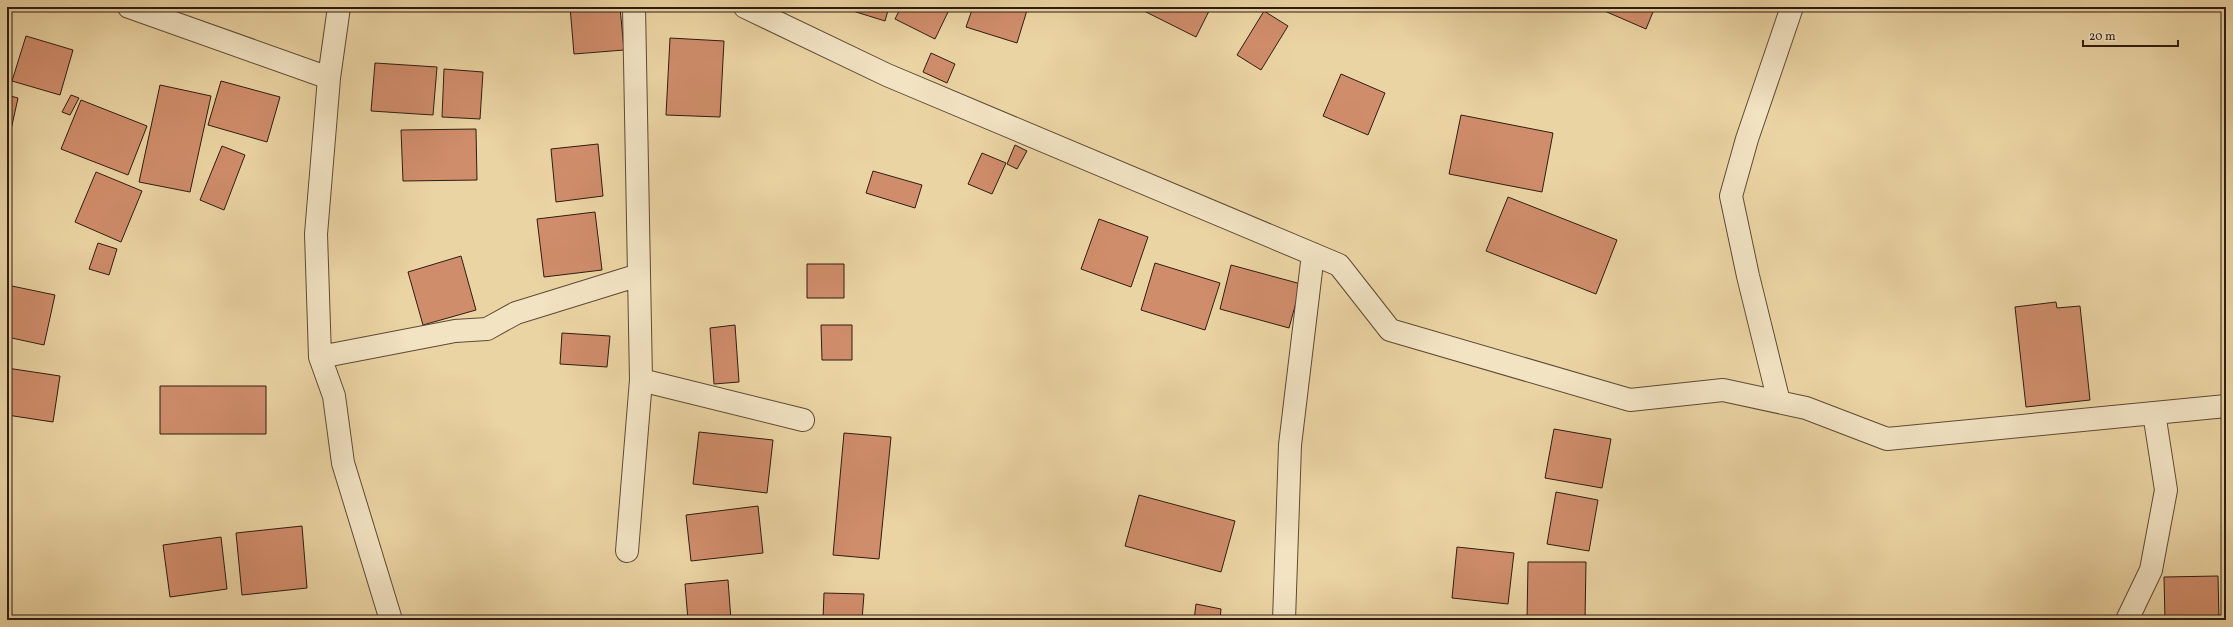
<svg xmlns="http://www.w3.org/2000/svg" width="2233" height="627" font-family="Vollkorn,serif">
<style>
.building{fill:#d08d6b;stroke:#2f1c12}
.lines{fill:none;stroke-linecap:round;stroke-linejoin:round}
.street-casing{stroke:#5e4a36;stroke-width:24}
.street{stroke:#f2e3c3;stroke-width:22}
</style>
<rect width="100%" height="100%" fill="#ebd4a3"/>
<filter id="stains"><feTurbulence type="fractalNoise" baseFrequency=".005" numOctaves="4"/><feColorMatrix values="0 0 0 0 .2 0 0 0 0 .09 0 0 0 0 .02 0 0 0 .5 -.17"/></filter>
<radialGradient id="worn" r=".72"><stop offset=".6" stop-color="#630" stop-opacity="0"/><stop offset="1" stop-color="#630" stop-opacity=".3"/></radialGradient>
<path class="building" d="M570,7H620L624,50L574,54Z
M840,7H889L885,21Z
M901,7H943L949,10L935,39L895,19Z
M973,7H1028L1017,43L966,27Z
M1143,7H1211L1196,37L1142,10Z
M1601,7H1655L1646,29L1600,9Z
M1264,11L1288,26L1261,70L1237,55Z
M26,36L73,50L60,95L12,81Z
M670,38L724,41L720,117L666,115Z
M931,53L955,64L947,83L923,72Z
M375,63L437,67L433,115L371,111Z
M444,69L483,72L480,119L442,117Z
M1341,74L1385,93L1368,135L1323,116Z
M221,81L280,97L267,142L208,125Z
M160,85L211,96L190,192L139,182Z
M7,95L18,98L7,148Z
M71,95L79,98L70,115L62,112Z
M81,100L147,126L128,175L61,149Z
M1461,115L1553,133L1542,192L1449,174Z
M476,129L477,180L403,181L401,130Z
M598,144L603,196L556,202L551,149Z
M1015,145L1027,151L1017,169L1007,164Z
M222,146L245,155L224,210L200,200Z
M982,153L1006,163L992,194L968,184Z
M873,171L922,185L915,208L866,193Z
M96,172L142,191L121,242L75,222Z
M1508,197L1617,240L1596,294L1486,251Z
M595,212L602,270L544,277L537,219Z
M1099,219L1148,237L1131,287L1081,269Z
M98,243L117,249L109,275L89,269Z
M461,256L476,310L423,325L408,272Z
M1155,263L1220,283L1205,330L1141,310Z
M807,264H844V298H807Z
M1231,265L1301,284L1289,328L1220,309Z
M7,285L55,295L44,345L7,337Z
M2056,302L2057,308L2080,306L2090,400L2026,407L2015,307Z
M735,325L739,382L714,384L710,328Z
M821,325H852V360H822Z
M562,333L610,336L607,367L560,364Z
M7,368L60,376L53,422L7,415Z
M160,386H266V434H160Z
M1554,429L1611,439L1602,488L1545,478Z
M699,432L773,440L767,493L693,484Z
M844,433L891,437L879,559L833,555Z
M1556,492L1598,500L1589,551L1547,544Z
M1139,495L1235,521L1221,572L1125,546Z
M758,506L763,553L691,561L686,515Z
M302,526L307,588L242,595L236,533Z
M221,537L227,589L170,597L163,545Z
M1457,547L1514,553L1508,604L1452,598Z
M1528,562H1586L1585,620H1527Z
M2218,576L2219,620H2165L2164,577Z
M728,580L731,620H688L685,584Z
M824,593L864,594L862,620H823Z
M1196,604L1221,609L1220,620H1194Z"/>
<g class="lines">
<g class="street-casing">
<path id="street" d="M129,7L329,78
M339,7L329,78L316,234L320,357L334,396L343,463L391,620
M634,7L641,380
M745,7L887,75L1339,265L1390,330L1630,400L1723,390L1806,408L1887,439L2226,406
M320,357L455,331L487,329L516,313L639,275
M1779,402L1748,276L1731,196L1747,139L1792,7
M627,551L641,380L803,420
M1284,620L1290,445L1313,254
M2127,620L2151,570L2166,490L2154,413"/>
</g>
<use href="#street" class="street"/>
</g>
<rect width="2233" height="627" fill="none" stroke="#ebd4a3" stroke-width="24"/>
<rect x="8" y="8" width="2217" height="611" fill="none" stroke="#2f1c12" stroke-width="2"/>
<rect x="12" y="12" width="2209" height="603" fill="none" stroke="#2f1c12"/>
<path d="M2083 40v6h95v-6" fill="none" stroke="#2f1c12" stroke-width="2"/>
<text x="2089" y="40" font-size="12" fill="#2f1c12" stroke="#f2e3c3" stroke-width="3" paint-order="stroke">20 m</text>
<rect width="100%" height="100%" filter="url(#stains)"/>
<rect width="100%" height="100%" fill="url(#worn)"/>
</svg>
